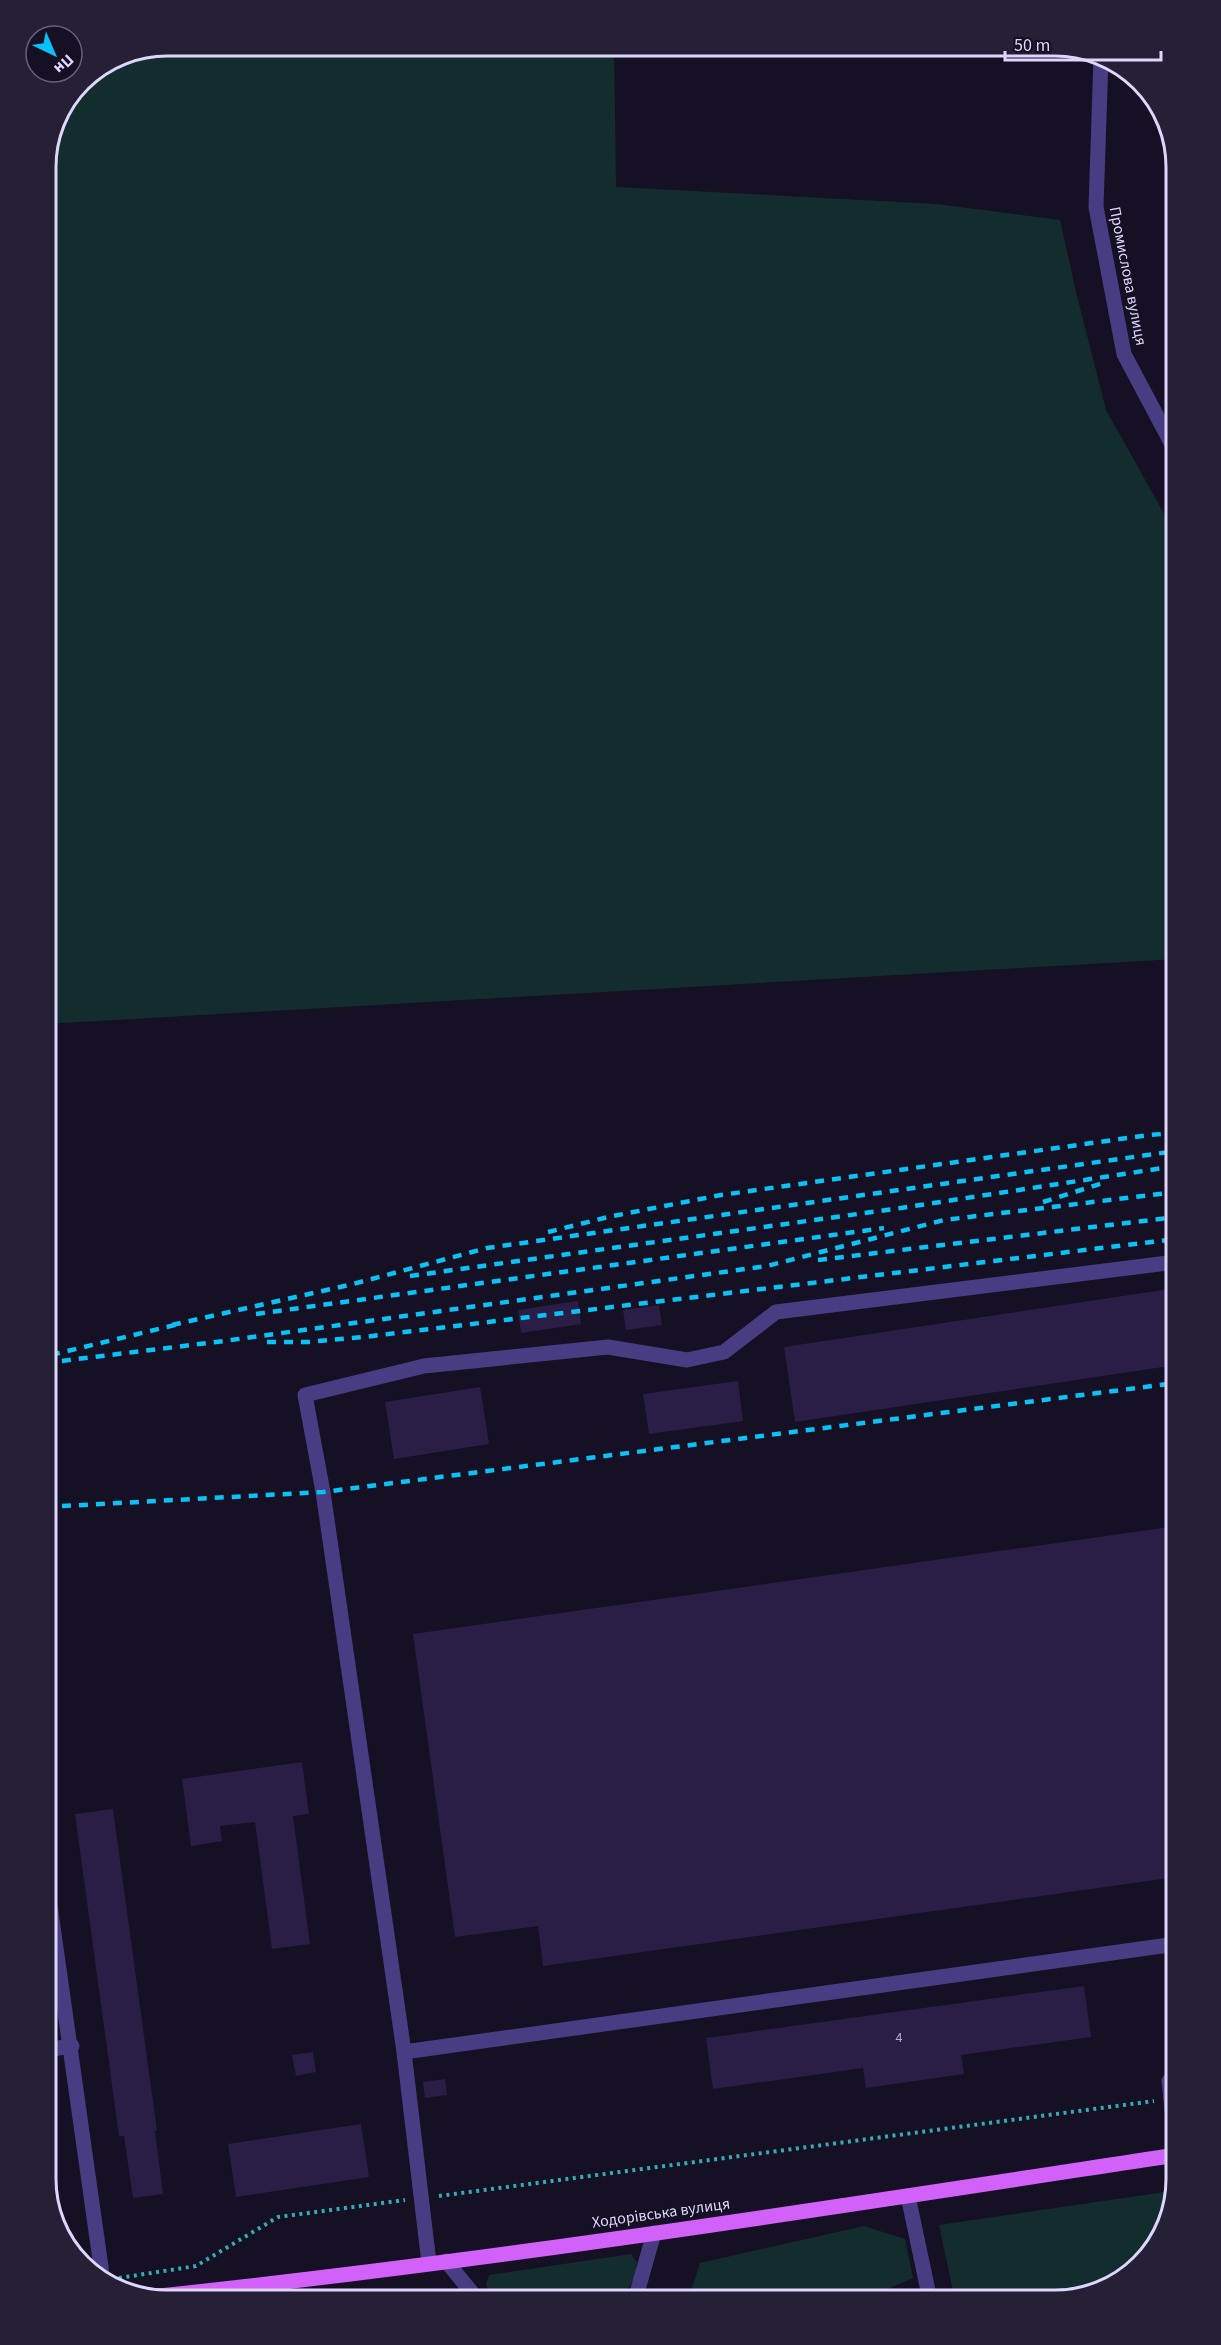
<svg xmlns="http://www.w3.org/2000/svg" width="1221" height="2345" font-family="'Source Sans 3',sans-serif">
<style>
.green{fill:#132d2f}
.building{fill:#2a1d46}
.lines{fill:none;stroke-linecap:round;stroke-linejoin:round}
.path{stroke:#34acb3;stroke-width:4;stroke-dasharray:3 4.5;stroke-linecap:butt}
.minor{stroke:#483d82;stroke-width:15}
.major{stroke:#d261f9;stroke-width:15}
.rail{stroke:#09c2f6;stroke-width:4.5;stroke-dasharray:9 8;stroke-linecap:butt}
.labels{text-anchor:middle;dominant-baseline:central;stroke-width:4.5;stroke-linejoin:round;paint-order:stroke}
.number-label{font-size:14px;fill:#b2a8cf}
.street-label{font-size:16px;fill:#dfd6fd;stroke:#161025}
.rim{fill:none;stroke:#dfd6fd;stroke-width:3}
</style>
<rect width="100%" height="100%" fill="#161025"/>
<path class="green" d="M167,45H614L616,187L936,204L1060,220L1076,292L1106,410L1176,535V959L45,1024V159L57,113L81,80L120,54Z
M1172,2191L1155,2246L1101,2291L1054,2300H955L939,2225Z
M864,2226L905,2239L913,2278L862,2300H688L700,2263Z
M631,2254L637,2262L636,2277L626,2291L568,2300H496L486,2285L489,2275Z"/>
<path class="building" d="M1176,1288V1365L795,1422L784,1347Z
M578,1301L581,1324L521,1333L518,1310Z
M659,1305L662,1325L626,1330L623,1310Z
M738,1381L743,1421L649,1434L643,1394Z
M480,1387L489,1444L394,1459L385,1402Z
M1176,1526V1877L543,1966L538,1926L455,1937L413,1634Z
M302,1762L309,1814L293,1816L310,1944L272,1949L255,1822L220,1826L222,1841L191,1846L182,1779Z
M113,1809L157,2131H155L163,2194L133,2198L124,2136H119L75,1814Z
M1084,1986L1091,2037L961,2055L964,2074L866,2088L863,2068L713,2089L706,2038Z
M313,2052L316,2072L296,2076L292,2055Z
M445,2079L447,2095L425,2098L423,2082Z
M361,2124L369,2177L236,2197L228,2144Z"/>
<g class="lines">
<path class="path" d="M439,2196L1154,2101
M119,2278L196,2266L278,2217L405,2200"/>
<path class="minor" d="M1101,58L1096,207L1124,354L1176,452
M45,1870L103,2281
M45,2050L72,2046
M404,2052L1176,1944
M1176,2148L1169,2081L1176,2080
M908,2196L930,2300
M446,2261L478,2300
M429,2263L404,2052L323,1492L305,1395L424,1366L608,1347L687,1360L724,1352L776,1312L1176,1262
M635,2300L654,2233"/>
<path class="major" d="M150,2297C493,2261 835,2207 1176,2155"/>
<path class="rail" d="M1043,1202L1103,1183
M548,1232L608,1217L721,1195L1149,1135L1176,1133
M818,1260L1176,1217
M410,1276L901,1208L1176,1166
M256,1314L884,1228
M172,1325L353,1284L487,1248L1176,1151
M267,1342H308L364,1337L1176,1239
M51,1355L179,1324
M45,1363L224,1341L767,1266L944,1220L1176,1192
M45,1507L323,1492L1176,1383"/>
</g>
<g class="labels">
<g class="number-label">
<text x="899" y="2038">4</text>
</g>
<g class="street-label">
<text transform="translate(1128 276) rotate(79)">Промислова вулиця</text>
<text transform="translate(661 2213) rotate(-8)">Ходорівська вулиця</text>
</g>
</g>
<path d="M0 0H1221V2345H0ZM167 56H1055A111 111 0 0 1 1166 167V2179A111 111 0 0 1 1055 2290H167A111 111 0 0 1 56 2179V167A111 111 0 0 1 167 56Z" fill="#262036" fill-rule="evenodd"/>
<path class="rim" d="M167 56H1055A111 111 0 0 1 1166 167V2179A111 111 0 0 1 1055 2290H167A111 111 0 0 1 56 2179V167A111 111 0 0 1 167 56Z"/>
<g transform="translate(54 54) rotate(136)"><circle r="28" fill="#161025" stroke="#665f7b" stroke-width="1.5"/>
<path d="M0-4.5L10 22L0 15L-10 22Z" fill="#09c2f6"/>
<text y="-9" font-size="16" font-weight="bold" text-anchor="middle" fill="#dfd6fd">Пн</text>
</g>
<path d="M1005 51v9h156v-9" fill="none" stroke="#dfd6fd" stroke-width="3"/>
<text x="1014" y="51" font-size="18" fill="#dfd6fd" stroke="#161025" stroke-width="4.5" paint-order="stroke">50 m</text>
</svg>
